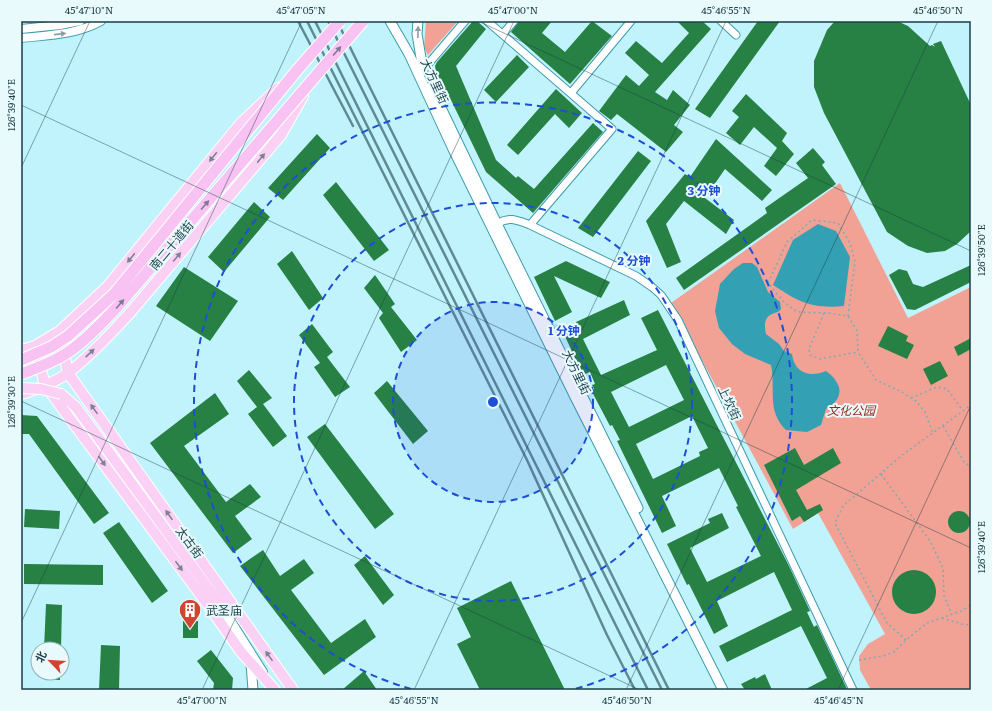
<svg xmlns="http://www.w3.org/2000/svg" width="992" height="711" font-family="Literata,'Noto Sans SC',serif">
<style>
.green{fill:#f2a294}
.water{fill:#33a1b3}
.building{fill:#278044;fill-rule:evenodd}
.lines{fill:none;stroke-linecap:round;stroke-linejoin:round}
.minor-casing{stroke:#3f9baa;stroke-width:9}
.tertiary-casing{stroke:#3f9baa;stroke-width:10}
.secondary-casing{stroke:#3f9baa;stroke-width:11}
.primary-casing{stroke:#fff;stroke-width:12}
.path{stroke:#7eabb3;stroke-width:1.5;stroke-dasharray:2 3;stroke-linecap:butt}
.minor{stroke:#fff;stroke-width:7}
.tertiary{stroke:#fff;stroke-width:8}
.secondary{stroke:#fff;stroke-width:9}
.primary{stroke:#fad1f5;stroke-width:10}
.rail{stroke:#608a93;stroke-width:2.5}
.primary-bridge-casing{stroke:#fff;stroke-width:12;stroke-linecap:butt}
.trunk-bridge-casing{stroke:#fff;stroke-width:13;stroke-linecap:butt}
.primary-bridge{stroke:#fad1f5;stroke-width:10}
.trunk-bridge{stroke:#f8c2f2;stroke-width:11}
.oneway{fill:#8c9fa2}
.oneway2{fill:#7e7a93}
.oneway3{fill:#7f8195}
.ticks{fill:none;stroke:#1a3f46;stroke-width:1;stroke-opacity:0.45}
.ring{fill:none;stroke:#1d4ed8;stroke-width:2;stroke-dasharray:7 5}
.labels{text-anchor:middle;dominant-baseline:central;stroke-width:4;stroke-linejoin:round;paint-order:stroke}
.street-label{font-size:12px;fill:#1a3f46;stroke:#e9fafd}
.park-label{font-size:12px;font-style:italic;fill:#9b2719;stroke:#e9fafd}
.poi-label{font-size:12px;fill:#1a3f46;stroke:#e9fafd;text-anchor:start}
.centre{fill:#1d4ed8;stroke:#e9fafd;stroke-width:2}
.ring-label{font-size:12px;text-anchor:middle;font-weight:bold;fill:#1d4ed8;stroke:#e9fafd;stroke-width:4;stroke-linejoin:round;paint-order:stroke}
.neatline{fill:none;stroke:#1a3f46;stroke-width:1.5}
.ticks-label{font-size:10px;text-anchor:middle;fill:#1a3f46}
</style>
<rect width="100%" height="100%" fill="#c1f3fd"/>
<path class="green" d="M426,21H458L428,55L424,48Z
M840,183L908,318L971,287V690H871L860,670L859,656L868,644L885,634L818,513L793,529L671,303Z"/>
<path class="water" d="M818,224L836,231L850,257L844,306C811,309 799,302 773,285L793,240Z
M743,263H752L757,267L768,292L780,302L781,309C778,313 776,312 772,314C764,317 764,327 766,334L779,344L784,351L792,354C794,373 810,378 826,371C830,374 835,378 837,383C844,393 835,405 826,409L821,425L807,432L786,430C766,410 776,388 771,365L745,354L732,344L719,328L715,311L720,284L734,269Z"/>
<path class="building" d="M473,21H477L486,29L456,66L496,160L516,178L518,176L534,189L593,123L603,132L533,213L486,172L451,100L436,72L435,66L437,62Z
M519,21H552L542,33L565,52L592,21L612,36L570,84L511,32Z
M677,21H702L711,29L655,92L667,100L673,90L690,105L674,125L683,132L666,152L617,114L611,120L599,111L626,75L639,86L649,75L625,53L636,41L662,63L689,33Z
M758,21H780L710,118L695,109Z
M835,21H897L908,26L930,46L932,45L935,47L933,44L941,41L971,105V231L957,244L945,251L927,253L908,246L887,232L824,113L814,87V61L827,30Z
M517,55L529,67L496,102L484,90Z
M556,89L582,113L569,128L555,114L518,155L507,145Z
M746,94L787,133L782,141L794,154L776,176L764,166L777,148L754,127L740,145L726,133L739,117L732,111Z
M317,134L330,148L283,200L268,188Z
M716,139L772,190L762,201L725,169L705,198L734,220L726,234L684,201L666,224L681,262L667,268L646,221L685,174L690,177Z
M813,148L825,162L822,165L836,184L684,290L676,278L767,213L765,208L808,178L796,163Z
M638,151L651,161L593,237L578,228Z
M336,182L389,250L374,261L323,195Z
M254,202L270,217L224,272L208,257Z
M292,251L323,298L309,310L277,264Z
M566,261L610,282L601,298L554,276L572,312L555,321L534,277Z
M971,265V282L915,310L907,309L889,275L899,269L907,271L913,284L923,287Z
M184,267L238,301L210,341L156,306Z
M375,275L395,304L391,307L417,340L401,352L379,318L383,313L364,288Z
M624,300L630,315L583,339L601,375L657,350L641,318L658,310L789,566L810,611L807,612L814,627L817,625L847,689L844,690H804L827,678L801,626L727,662L719,646L792,610L774,572L717,601L728,626L714,634L689,584L687,585L667,544L710,523L708,519L722,513L729,528L690,548L707,582L761,556L736,507L738,506L719,468L662,496L676,526L662,533L617,441L620,440L612,425L610,426L591,390L594,389L592,385L595,384L590,372L583,375L563,332L577,325L576,322ZM666,365L684,400L629,427L611,392ZM692,416L708,448L699,452L700,456L653,479L636,444Z
M312,324L333,352L327,357L350,387L335,397L314,367L320,363L299,335Z
M888,326L908,336L906,341L914,345L907,359L878,346Z
M971,338V349L958,356L954,347Z
M940,361L948,376L931,385L923,369Z
M249,370L272,398L263,404L287,436L273,447L248,414L257,407L237,381Z
M387,381L428,431L413,444L374,393Z
M215,393L229,414L184,446L226,502L250,484L261,497L235,516L252,539L233,553L150,443Z
M21,415L37,416L109,513L94,524L29,434H21Z
M325,424L394,514L375,529L307,437Z
M795,448L804,465L833,448L841,463L796,490L807,510L820,504L823,510L804,522L800,516L792,521L764,465Z
M25,509L60,511L59,529L24,527Z
M948 522a11 11 0 1 1 22 0a11 11 0 1 1-22 0Z
M119,522L168,591L152,603L103,533Z
M263,550L280,576L304,559L314,573L291,590L331,643L365,619L376,637L324,675L240,566Z
M365,556L394,595L383,605L354,565Z
M24,564L103,565V585L24,584Z
M892 592a22 22 0 1 1 44 0a22 22 0 1 1-44 0Z
M511,581L565,690H480L457,644L471,637L457,608Z
M46,604L62,605L61,649H44Z
M183,621H198V638H183Z
M101,645L120,646L119,690H99Z
M211,650L233,678L232,690H213L214,683L197,661Z
M364,671L377,690H342Z
M44,673H60V680L43,679Z
M765,674L772,690H745L741,684L755,677L756,679Z"/>
<g class="lines">
<g class="minor-casing">
<path id="minor" d="M487,21L612,129L530,225
M721,21L736,35
M503,34L514,21
M423,70L465,21
M571,93L631,21
M497,224C509,216 517,220 530,225L636,276L652,287L661,295L678,320L853,690"/>
</g>
<g class="tertiary-casing">
<path id="tertiary" d="M21,29L60,25L80,21
M21,38C49,35 76,35 101,21
M224,610L263,672"/>
</g>
<g class="secondary-casing">
<path id="secondary" d="M390,21L409,54L453,149L575,397L723,690
M418,21L417,34L423,70
M431,87L497,224L638,508
M251,664L253,690"/>
</g>
<g class="primary-casing">
<path id="primary" d="M60,331L68,373L293,690
M35,346L45,385L208,605L241,652L275,690
M21,350L35,346L60,331L107,287L240,124L278,88
M21,394C33,391 60,380 69,372C91,356 111,333 129,314L281,135L303,96
M61,394L76,407L224,610"/>
</g>
<path class="path" d="M824,313L809,349L810,355L820,359L858,352
M848,316L855,261L850,243L838,223L812,220L787,242L768,283L783,301L797,312L828,313L848,316L857,331L858,352L876,380L900,391L916,401L925,412L933,433
M911,398L937,387L947,389L963,411
M943,426L964,462L971,467
M881,474L930,541L943,568L944,596L952,615
M942,618L962,624L971,625
M906,640L887,623L835,523L843,506L901,456L971,405
M859,660L883,656L894,652L906,640L927,623L961,611L971,605"/>
<use href="#minor" class="minor"/>
<use href="#tertiary" class="tertiary"/>
<use href="#secondary" class="secondary"/>
<use href="#primary" class="primary"/>
<path class="rail" d="M298,21L353,126
M307,21L527,460L607,635L635,690
M315,21L648,690
M328,21L662,690
M337,21L669,690"/>
<g class="primary-bridge-casing">
<path id="primary-bridge" d="M21,388L41,389L61,394"/>
</g>
<g class="trunk-bridge-casing">
<path id="trunk-bridge" d="M21,360L51,347L68,336L115,293L298,69L340,21
M21,374C39,367 59,360 74,348C90,336 104,321 117,307L363,21"/>
</g>
<use href="#primary-bridge" class="primary-bridge"/>
<use href="#trunk-bridge" class="trunk-bridge"/>
</g>
<defs><path id="oneway-solid" d="M-6-.8H1V-3.2L6.5 0L1 3.2V.8H-6Z"/></defs>
<g class="oneway">
<use href="#oneway-solid" transform="translate(418 32) rotate(-89)"/>
<use href="#oneway-solid" transform="translate(60 34) rotate(-6)"/>
</g>
<g class="oneway2">
<use href="#oneway-solid" transform="translate(337 51) rotate(-49)"/>
<use href="#oneway-solid" transform="translate(205 205) rotate(-49)"/>
<use href="#oneway-solid" transform="translate(120 304) rotate(-49)"/>
</g>
<g class="oneway3">
<use href="#oneway-solid" transform="translate(213 157) rotate(129)"/>
<use href="#oneway-solid" transform="translate(261 158) rotate(-51)"/>
<use href="#oneway-solid" transform="translate(177 257) rotate(-50)"/>
<use href="#oneway-solid" transform="translate(131 258) rotate(129)"/>
<use href="#oneway-solid" transform="translate(90 353) rotate(-43)"/>
<use href="#oneway-solid" transform="translate(94 409) rotate(-125)"/>
<use href="#oneway-solid" transform="translate(102 461) rotate(54)"/>
<use href="#oneway-solid" transform="translate(169 515) rotate(-125)"/>
<use href="#oneway-solid" transform="translate(179 566) rotate(54)"/>
<use href="#oneway-solid" transform="translate(269 656) rotate(-125)"/>
</g>
<path class="ticks" d="M478,21L971,251M21,105L971,548M21,168L90,21M21,401L640,690M21,623L302,21M202,690L514,21M414,690L726,21M626,690L938,21M838,690L971,405"/>
<circle cx="493" cy="402" r="100" fill="#1d4ed8" fill-opacity=".12"/>
<g class="ring">
<circle cx="493" cy="402" r="100"/>
<circle cx="493" cy="402" r="199"/>
<path d="M411 689A299 299 0 1 1 575 689"/>
</g>
<defs>
<g id="building-pin" transform="scale(1.15)"><path d="M0 17L-7.5 6A9.5 9.5 0 1 1 7.5 6Z" fill="#d04432" stroke="#e9fafd"/><path d="M-4-6H4V6H1V3H-1V6H-4ZM-2.5-4.3h1.7v1.8h-1.7ZM.8-4.3h1.7v1.8H.8ZM-2.5-1h1.7V.8h-1.7ZM.8-1h1.7V.8H.8Z" fill="#fff"/></g>
</defs>
<g fill-rule="evenodd">
<use href="#building-pin" x="190" y="610"/>
</g>
<g class="labels">
<g class="street-label">
<text transform="translate(435 81) rotate(65)">大方里街</text>
<text transform="translate(171 245) rotate(-50)">南二十道街</text>
<text transform="translate(577 372) rotate(64)">大方里街</text>
<text transform="translate(730 403) rotate(65)">上坎街</text>
<text transform="translate(190 542) rotate(54)">太古街</text>
</g>
<g class="park-label">
<text x="851" y="410">文化公园</text>
</g>
<g class="poi-label">
<text x="206" y="610">武圣庙</text>
</g>
</g>
<circle cx="493" cy="402" r="6" class="centre"/>
<g class="ring-label">
<text x="704" y="195">3 分钟</text>
<text x="634" y="265">2 分钟</text>
<text x="564" y="335">1 分钟</text>
</g>
<rect width="992" height="711" fill="none" stroke="#e9fafd" stroke-width="44"/>
<g transform="translate(50 661) rotate(295)"><circle r="19" fill="#e9fafd" stroke="#96afb4"/>
<path d="M0-3L7 15L0 10L-7 15Z" fill="#d04432"/>
<text y="-6" font-size="11" font-weight="bold" text-anchor="middle" fill="#1a3f46">北</text>
</g>
<rect x="22" y="22" width="948" height="667" class="neatline"/>
<g class="ticks-label">
<text x="89" y="14">45°47'10"N</text>
<text x="301" y="14">45°47'05"N</text>
<text x="513" y="14">45°47'00"N</text>
<text x="726" y="14">45°46'55"N</text>
<text x="938" y="14">45°46'50"N</text>
<text transform="translate(11 105) rotate(-90)" y="4">126°39'40"E</text>
<text transform="translate(981 250) rotate(-90)" y="4">126°39'50"E</text>
<text transform="translate(11 402) rotate(-90)" y="4">126°39'30"E</text>
<text transform="translate(981 547) rotate(-90)" y="4">126°39'40"E</text>
<text x="202" y="704">45°47'00"N</text>
<text x="414" y="704">45°46'55"N</text>
<text x="627" y="704">45°46'50"N</text>
<text x="839" y="704">45°46'45"N</text>
</g>
</svg>
